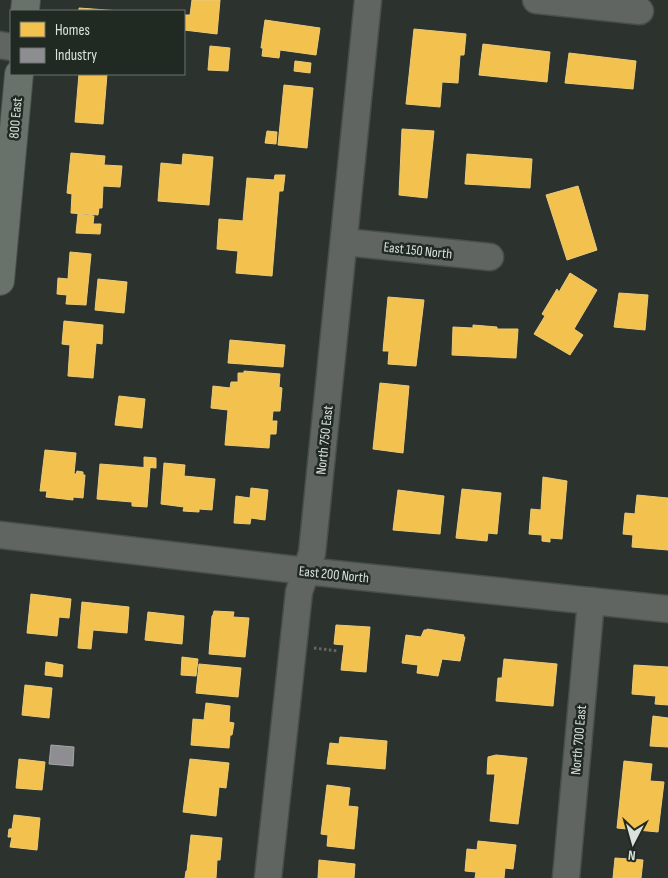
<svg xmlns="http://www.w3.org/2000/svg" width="668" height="878" font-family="'Sofia Sans Condensed',sans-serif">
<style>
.homes{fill:#f2c14e;stroke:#ebcb79}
.industry{fill:#8d8d92;stroke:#a4a6a8}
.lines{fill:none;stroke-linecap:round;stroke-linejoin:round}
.minor-casing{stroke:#484e49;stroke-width:29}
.major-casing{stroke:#484e49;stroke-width:30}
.path{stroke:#636764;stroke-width:3;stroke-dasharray:2.5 2.5;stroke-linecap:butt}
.minor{stroke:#616562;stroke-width:26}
.major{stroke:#68716a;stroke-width:28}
.labels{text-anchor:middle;stroke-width:5;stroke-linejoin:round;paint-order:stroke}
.street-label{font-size:14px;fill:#dbe1dc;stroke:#202a22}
</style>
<rect width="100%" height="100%" fill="#2c322d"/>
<!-- homes -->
<g class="homes">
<polygon points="192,0 220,0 217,34 184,30 184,15 190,15"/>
<polygon points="79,8 120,11 79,11"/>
<polygon points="265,20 320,28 316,55 280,50 279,58 262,56 263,48 261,48"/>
<polygon points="414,29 466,34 464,55 460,55 458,83 442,82 440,107 406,104"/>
<polygon points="483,44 550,52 547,82 479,75"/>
<polygon points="210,46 230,48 228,71 208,70"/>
<polygon points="569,53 636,61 633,89 565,83"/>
<polygon points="295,61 311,63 310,73 294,71"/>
<polygon points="79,74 107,74 103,124 75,122"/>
<polygon points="284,85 313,88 307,148 278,145"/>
<polygon points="402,129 434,131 427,198 399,195"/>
<polygon points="267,131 277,132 276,144 265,143"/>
<polygon points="71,153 105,156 104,165 122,166 120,187 103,186 102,208 99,208 98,215 71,213 72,194 67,193"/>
<polygon points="183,154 213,157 209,205 158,201 161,163 182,165"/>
<polygon points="467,154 532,159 530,188 465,184"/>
<polygon points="275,175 285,175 283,191 279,191 272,276 236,273 238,251 217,249 219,219 243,221 247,178 274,180"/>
<polygon points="578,186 597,250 567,260 546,195"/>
<polygon points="78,214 94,216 93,224 101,224 100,234 76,233"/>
<polygon points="70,252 91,254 86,305 66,304 67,295 57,294 58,278 68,279"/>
<polygon points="570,273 597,290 574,329 583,335 570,355 534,334 545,316 542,314 557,289 559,292"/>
<polygon points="98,279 127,282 124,313 95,310"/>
<polygon points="619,293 648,295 645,330 614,327"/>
<polygon points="388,297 424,300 416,366 388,364 389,351 383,351"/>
<polygon points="64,321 103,325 102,344 96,343 93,378 68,376 70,345 62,344"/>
<polygon points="473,325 497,327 497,329 518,329 516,358 452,355 453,327 473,328"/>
<polygon points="230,340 285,345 283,367 228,363"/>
<polygon points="244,371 280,374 279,387 282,388 280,411 273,411 272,421 277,421 276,434 270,434 269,448 225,445 228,410 211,408 213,386 230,388 231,382 238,382 238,373 244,373"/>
<polygon points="380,383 409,386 403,453 373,449"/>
<polygon points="119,396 145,399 142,428 115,425"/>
<polygon points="45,450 76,453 74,474 76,474 77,471 83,472 83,475 85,475 83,498 73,497 73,500 46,497 47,491 40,491"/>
<polygon points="144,457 156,458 156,468 144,467"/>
<polygon points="164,463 185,465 184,476 215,479 212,510 199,509 199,512 183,511 184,507 161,504"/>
<polygon points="100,464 150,468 147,507 132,506 132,502 97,499"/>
<polygon points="543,477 567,481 562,539 550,538 550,542 542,541 542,535 529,534 531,509 541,510"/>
<polygon points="251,488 268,490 265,520 251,518 250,524 234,523 236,496 250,498"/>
<polygon points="462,489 501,493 497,534 488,533 487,541 456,538"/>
<polygon points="398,490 444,496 440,534 393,530"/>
<polygon points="637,495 668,498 668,550 632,547 633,535 623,534 625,513 635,514"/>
<polygon points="31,594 71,599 69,618 59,617 57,636 27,633"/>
<polygon points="82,602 129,607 127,633 93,630 91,649 78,648"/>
<polygon points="214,611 234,612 233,617 249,618 245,657 209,654 212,616 213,615"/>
<polygon points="148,612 184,616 182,644 145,640"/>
<polygon points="336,625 370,627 366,672 341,670 344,645 334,644"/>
<polygon points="427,629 464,635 463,637 465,637 460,661 442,659 438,676 417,673 418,665 402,663 406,635 421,637 424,630 427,630"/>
<polygon points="182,657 198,659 196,676 181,675"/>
<polygon points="504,659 557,664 553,706 496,701 498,678 502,678"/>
<polygon points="46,662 63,665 62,677 45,675"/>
<polygon points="199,664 241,668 238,697 196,693"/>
<polygon points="634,665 668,667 668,705 655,704 656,696 632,694"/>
<polygon points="25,685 52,688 49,718 22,715"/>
<polygon points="206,703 230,706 229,722 234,723 232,735 230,735 229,748 191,745 193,719 204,720"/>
<polygon points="653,716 668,718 668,747 650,746"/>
<polygon points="340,737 387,741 385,769 327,764 330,743 339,744"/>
<polygon points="496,755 527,758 518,824 490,821 495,774 487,774 488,757"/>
<polygon points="19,759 45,762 42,790 16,788"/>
<polygon points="190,759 229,763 226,788 219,787 216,816 183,812"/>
<polygon points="624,761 652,764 650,781 664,782 658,832 617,828"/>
<polygon points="327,785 350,788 348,806 358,807 354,849 327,846 328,835 321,834"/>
<polygon points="14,815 40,818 37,850 10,847 12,837 8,837 9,829 12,829"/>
<polygon points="191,835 222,838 220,860 217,860 216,878 185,878 186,871 187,871"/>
<polygon points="478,841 516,845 513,869 505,868 504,878 475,878 476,872 465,871 467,849 477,850"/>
<polygon points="615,858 643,860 641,878 613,878"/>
<polygon points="319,860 355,864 354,878 318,878"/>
</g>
<!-- industry -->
<polygon class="industry" points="51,745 74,747 73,766 49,764"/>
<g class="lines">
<!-- minor casing -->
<g class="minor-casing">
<g id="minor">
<polyline points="536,0 640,11"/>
<polyline points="0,45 11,47"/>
<polyline points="345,242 490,257"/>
<polyline points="0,535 306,571 668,609"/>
<polyline points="268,878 299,592 312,553 368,0"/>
<polyline points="566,878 591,601"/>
</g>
</g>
<!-- major casing -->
<g class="major-casing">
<g id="major">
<polyline points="25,11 26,0"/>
<polyline points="0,281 19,74"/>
</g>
</g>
<!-- path -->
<polyline class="path" points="314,648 338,651"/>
<!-- minor -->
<use href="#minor" class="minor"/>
<!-- major -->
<use href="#major" class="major"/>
</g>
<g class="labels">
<!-- street labels -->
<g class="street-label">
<text transform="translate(15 118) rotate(-85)" y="5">800 East</text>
<text transform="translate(418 250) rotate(6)" y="5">East 150 North</text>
<text transform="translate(324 440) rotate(-84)" y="5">North 750 East</text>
<text transform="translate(334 574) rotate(6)" y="5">East 200 North</text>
<text transform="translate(578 740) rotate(-85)" y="5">North 700 East</text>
</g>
</g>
<!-- legend -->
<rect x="10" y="10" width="175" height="65" fill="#202a22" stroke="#6b736c"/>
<rect x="20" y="22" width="25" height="15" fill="#f2c14e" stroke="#6b736c"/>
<text x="55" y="35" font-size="15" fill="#dbe1dc">Homes</text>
<rect x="20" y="48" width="25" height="15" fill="#8d8d92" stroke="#6b736c"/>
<text x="55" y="60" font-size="15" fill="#dbe1dc">Industry</text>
<!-- north arrow -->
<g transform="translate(633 843) rotate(186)" stroke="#202a22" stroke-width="4" paint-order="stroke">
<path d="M0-4L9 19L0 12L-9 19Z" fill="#dbe1dc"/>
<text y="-8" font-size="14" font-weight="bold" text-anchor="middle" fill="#dbe1dc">N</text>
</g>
</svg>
